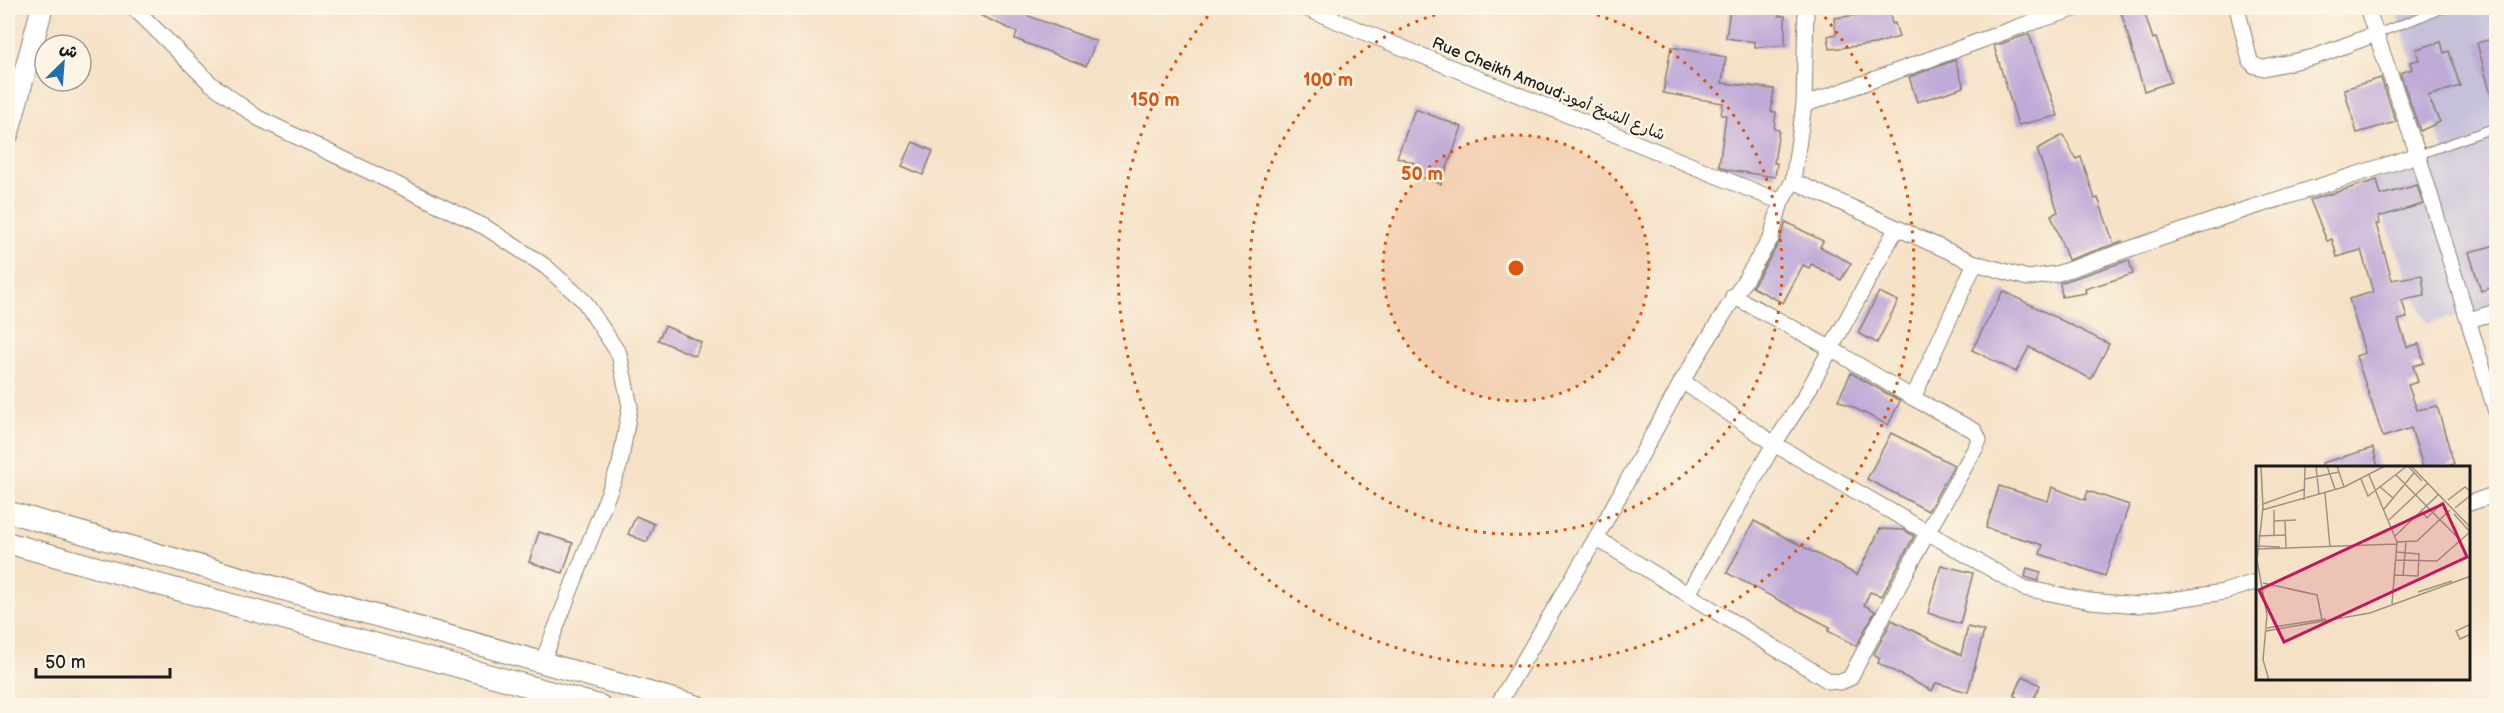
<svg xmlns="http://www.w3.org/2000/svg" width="2504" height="713" font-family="'Balsamiq Sans','Playpen Sans Arabic',sans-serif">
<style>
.industrial{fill:#c6c0da}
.building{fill:#bfabd8}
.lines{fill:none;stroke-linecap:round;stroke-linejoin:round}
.lane-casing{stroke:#887e71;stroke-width:10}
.street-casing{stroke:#887e71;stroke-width:17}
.secondary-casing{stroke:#887e71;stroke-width:23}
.lane{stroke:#fff;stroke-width:8}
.street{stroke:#fff;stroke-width:15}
.secondary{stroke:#fff;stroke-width:21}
.ring{fill:none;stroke:#de560d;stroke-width:3;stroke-dasharray:3 6}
.labels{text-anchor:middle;stroke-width:5;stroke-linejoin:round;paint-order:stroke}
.street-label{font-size:16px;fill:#1c1c1c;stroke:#fcf5e5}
.inset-road{fill:none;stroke:#9e9282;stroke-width:1.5}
.view{fill:#c2185b;fill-opacity:0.15;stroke:#c2185b;stroke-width:3}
.inset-edge{fill:none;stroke:#1c1c1c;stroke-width:3}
.centre{fill:#de560d;stroke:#fcf5e5;stroke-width:3}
.ring-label{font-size:18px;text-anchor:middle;font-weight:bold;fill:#de560d;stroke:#fcf5e5;stroke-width:5;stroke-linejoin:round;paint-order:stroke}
</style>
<rect width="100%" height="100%" fill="#fcf5e5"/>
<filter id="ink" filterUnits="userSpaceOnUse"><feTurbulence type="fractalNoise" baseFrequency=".0167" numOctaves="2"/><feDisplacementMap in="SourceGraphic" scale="12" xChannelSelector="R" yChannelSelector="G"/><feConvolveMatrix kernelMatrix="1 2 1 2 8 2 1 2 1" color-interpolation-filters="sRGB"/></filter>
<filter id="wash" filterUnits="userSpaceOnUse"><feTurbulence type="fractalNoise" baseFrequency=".008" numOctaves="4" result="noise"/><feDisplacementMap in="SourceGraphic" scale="24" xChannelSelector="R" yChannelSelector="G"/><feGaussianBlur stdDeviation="1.35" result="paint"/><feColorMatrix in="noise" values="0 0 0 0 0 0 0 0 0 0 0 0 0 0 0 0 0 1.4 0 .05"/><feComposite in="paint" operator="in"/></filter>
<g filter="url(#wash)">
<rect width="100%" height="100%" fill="#f5e1c6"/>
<!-- industrial -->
<polygon class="industrial" points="2395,8 2496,8 2496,321 2492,307 2427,324 2369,182 2444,152"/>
<g id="blocks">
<!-- building -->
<g class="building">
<polygon points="964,8 1007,8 1096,41 1086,66 1015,39 1017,32"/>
<polygon points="1730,8 1779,8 1779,16 1785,16 1785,46 1755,47 1755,42 1726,38"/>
<polygon points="2120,8 2143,8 2153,39 2156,38 2171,82 2144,91"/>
<polygon points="1889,11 1892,24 1895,23 1899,37 1875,44 1830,49 1828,36 1836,34 1834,18"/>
<polygon points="2029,34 2058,116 2018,125 1994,46"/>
<polygon points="2496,38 2496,98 2492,99 2477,43"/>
<polygon points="2441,42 2444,53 2449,51 2460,86 2428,96 2440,122 2420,131 2400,73 2412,69 2410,62 2419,60 2416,49"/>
<polygon points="1671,47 1726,57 1722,83 1774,89 1771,112 1776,112 1774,129 1779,130 1774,163 1777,163 1775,177 1728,170 1719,166 1726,115 1721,115 1723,103 1663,93"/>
<polygon points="1955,60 1964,87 1917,102 1909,77"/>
<polygon points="2381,78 2396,122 2357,133 2344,89"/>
<polygon points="1415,109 1462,127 1441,184 1410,173 1414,163 1397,157"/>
<polygon points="2063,135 2076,159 2081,157 2095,199 2098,198 2114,244 2123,241 2068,260 2051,215 2058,212 2037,149"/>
<polygon points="913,142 933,151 923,175 902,166"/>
<polygon points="2377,180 2381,195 2417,185 2423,204 2378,217 2379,224 2376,224 2392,280 2422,275 2425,296 2402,300 2407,318 2398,320 2407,347 2419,344 2424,363 2413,366 2418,382 2408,385 2417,410 2437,406 2454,464 2445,467 2423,467 2411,428 2383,437 2356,356 2365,353 2349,299 2373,292 2361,250 2337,257 2332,239 2327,241 2310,200"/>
<polygon points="1786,222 1823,241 1820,247 1851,263 1841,280 1811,264 1809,268 1803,265 1783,303 1752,287 1779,243"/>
<polygon points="2496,245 2496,286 2481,291 2469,252"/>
<polygon points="2129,260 2133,274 2085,289 2086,293 2062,297 2060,283"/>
<polygon points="2003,291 2109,344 2091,379 2029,347 2016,372 1972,350"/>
<polygon points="1879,292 1898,301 1877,343 1858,333"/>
<polygon points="665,326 701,342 695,356 658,340"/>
<polygon points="1851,373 1900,401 1888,425 1838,400"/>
<polygon points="1891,433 1954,465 1928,511 1867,479"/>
<polygon points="2373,448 2378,467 2322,467 2322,463"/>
<polygon points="1999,486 2048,501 2052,487 2085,500 2088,491 2129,505 2105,576 2040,554 2043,545 1986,528"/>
<polygon points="636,516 654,524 647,542 628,534"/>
<polygon points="1754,521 1857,575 1880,529 1904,530 1914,536 1882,596 1870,592 1864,605 1875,611 1856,646 1828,631 1830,627 1727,573"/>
<polygon points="539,532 573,543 563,573 529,562"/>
<polygon points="1941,565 1973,573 1960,624 1928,613"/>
<polygon points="2027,568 2041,572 2038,581 2025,577"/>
<polygon points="1892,620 1961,655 1968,627 1984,631 1968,692 1936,683 1932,691 1878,663 1880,658 1874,654"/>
<polygon points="2023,676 2040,685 2031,704 2014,696"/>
</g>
</g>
</g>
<g filter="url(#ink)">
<use href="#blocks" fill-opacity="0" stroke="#887e71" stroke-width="1.5"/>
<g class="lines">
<!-- lane casing -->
<g class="lane-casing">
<g id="lane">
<polyline points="2376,34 2444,8"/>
<polyline points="2418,155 2496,127"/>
</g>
</g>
<!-- street casing -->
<g class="street-casing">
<g id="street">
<polyline points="134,8 210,83 258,118 485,227 545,266 584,301 619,354 630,406 620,464 542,663"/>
<polyline points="1305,8 1781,202"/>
<polyline points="2237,8 2250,61 2255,66 2264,68 2314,57 2376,34"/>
<polyline points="2367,8 2418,155 2496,412"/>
<polyline points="1804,105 2018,27 2077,8"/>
<polyline points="1793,181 1975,263 2028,278 2056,274 2235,213 2418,155"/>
<polyline points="2469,320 2496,312"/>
<polyline points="1682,381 1774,444 2024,588 2090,601 2138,605 2224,592 2258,581"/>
<polyline points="1913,398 1975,263"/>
<polyline points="2470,503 2496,494"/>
<polyline points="1596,538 1829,681 1841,682 1850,678 1928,531 1976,447 1979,440 1975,431 1913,398 1830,348 1733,296"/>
<polyline points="1688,594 1774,444 1804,398 1896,229"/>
<polyline points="1497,706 1596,538 1682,381 1771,238 1781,202 1793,181 1804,105 1806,8"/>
</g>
</g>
<!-- secondary casing -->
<g class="secondary-casing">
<g id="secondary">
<polyline points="8,134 42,8"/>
<polyline points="8,512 697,706"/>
<polyline points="8,543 601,706"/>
</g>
</g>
<!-- lane -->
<use href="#lane" class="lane"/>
<!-- street -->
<use href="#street" class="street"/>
<!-- secondary -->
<use href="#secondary" class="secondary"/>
</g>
</g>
<!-- distance rings -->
<circle cx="1516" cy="268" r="133" fill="#de560d" fill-opacity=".12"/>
<g class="ring">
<circle cx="1516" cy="268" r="133"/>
<path d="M1571 8A266 266 0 1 1 1461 8"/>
<path d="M1819 10A398 398 0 1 1 1213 10"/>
</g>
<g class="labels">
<!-- street labels -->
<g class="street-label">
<text transform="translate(1549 88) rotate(22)" y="6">Rue Cheikh Amoud;شارع الشيخ أمود</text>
</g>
</g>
<!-- overview -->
<g transform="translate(2256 466)">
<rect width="214" height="214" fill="#f5e1c6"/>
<path class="inset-road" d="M5,0L7,42L1,94L11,149L7,194L13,214M60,0L63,29M71,0L79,23M81,0L88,21M152,0L166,15M155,0L215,62M113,9L141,76L136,138M140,9L204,74M49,13L83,6M105,13L112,30L151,0M123,20L137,32M69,27L74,81M48,34L49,0M192,34L209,21L215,26M7,38L49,23M199,42L215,29M128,43L158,7M6,44L88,21L129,0M165,45L171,52L187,36M198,48L215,67M29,54L30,82M133,54L172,17M18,55L40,54M18,69V44M2,70L29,69M139,70L183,28M141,76L161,75L194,44M1,80L24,81M2,83L141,78M140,94L181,95L215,65M139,109L162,110L163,88L140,86M147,110L150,76M7,117L61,129L66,154M162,126L196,115M215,158L200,165L204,173L215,168M11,162L70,153M10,165L114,147L215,110"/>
<path class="view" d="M187,38L211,91L28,176L3,124Z"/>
<rect width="214" height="214" class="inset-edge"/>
</g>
<circle cx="1516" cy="268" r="9" class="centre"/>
<g class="ring-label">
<text x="1328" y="86">100 m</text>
<text x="1155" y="106">150 m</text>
<text x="1422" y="180">50 m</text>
</g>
<!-- margin -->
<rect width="2504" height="713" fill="none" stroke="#fcf5e5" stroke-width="30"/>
<!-- north arrow -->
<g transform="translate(63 63) rotate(25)"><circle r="28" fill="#fcf5e5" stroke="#a29e95" stroke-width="1.5"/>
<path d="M0-4.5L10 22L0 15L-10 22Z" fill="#1f6fb2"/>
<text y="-9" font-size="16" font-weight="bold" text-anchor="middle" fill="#1c1c1c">ش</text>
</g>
<!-- scale -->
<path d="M36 668v9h134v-9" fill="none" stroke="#1c1c1c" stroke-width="3"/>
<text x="45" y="668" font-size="18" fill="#1c1c1c" stroke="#fcf5e5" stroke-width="4.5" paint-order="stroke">50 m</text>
</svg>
